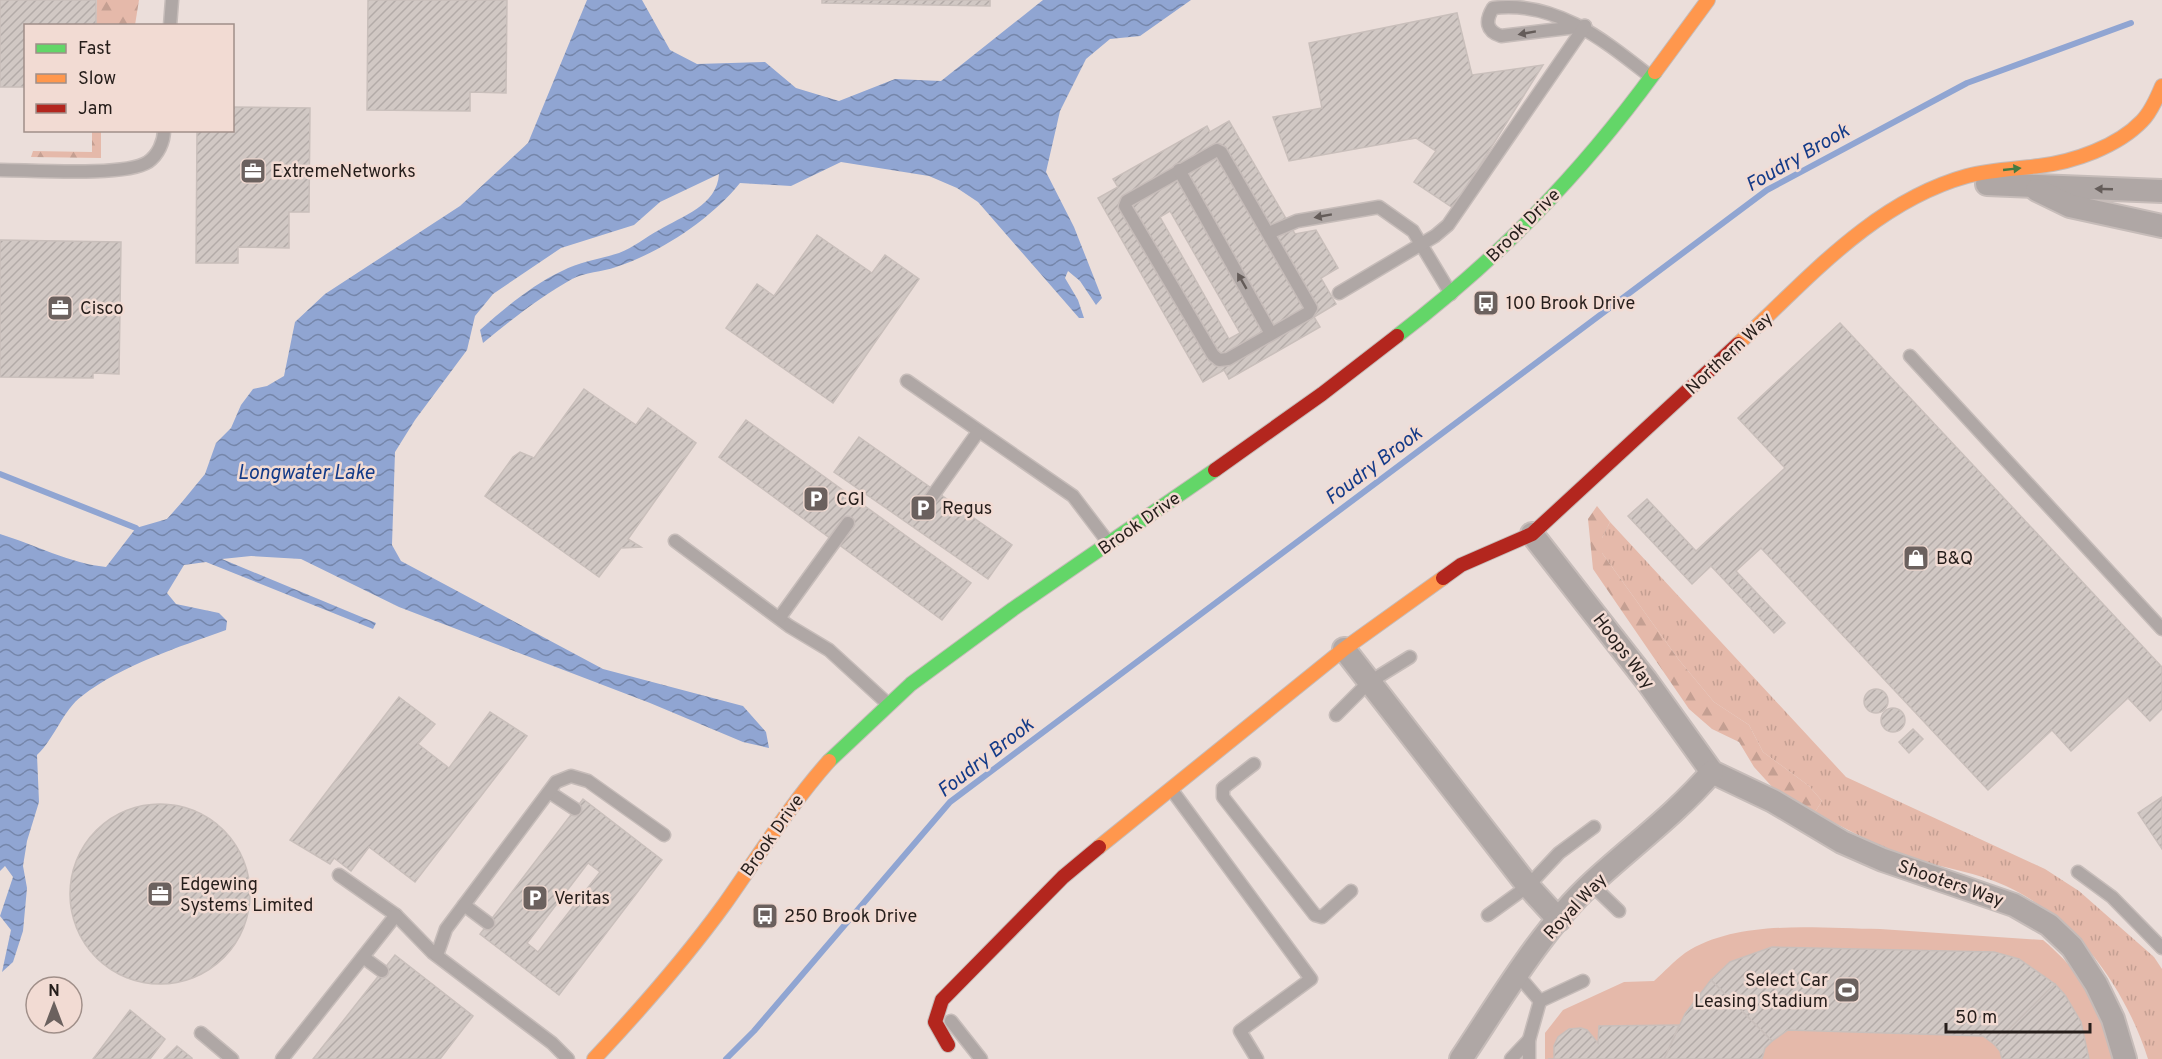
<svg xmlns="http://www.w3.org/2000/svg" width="2162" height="1059" font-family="Overpass,sans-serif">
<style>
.grass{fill:url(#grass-tufts)}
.forest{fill:url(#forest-firs)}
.pitch{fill:#e5b9aa}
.water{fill:url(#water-waves)}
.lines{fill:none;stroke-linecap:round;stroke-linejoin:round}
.stream{stroke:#90a5d2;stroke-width:6}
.building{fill:url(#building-hatch);stroke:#c9bfbb;stroke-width:1.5;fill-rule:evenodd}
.lane-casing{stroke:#c6bcb9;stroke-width:15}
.street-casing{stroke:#c6bcb9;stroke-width:26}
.fast-casing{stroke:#c6bcb9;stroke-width:16}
.slow-casing{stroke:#c6bcb9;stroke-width:16}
.jam-casing{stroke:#c6bcb9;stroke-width:16}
.lane{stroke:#afa7a5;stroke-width:12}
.street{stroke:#afa7a5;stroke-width:22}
.fast{stroke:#63d668;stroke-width:14}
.slow{stroke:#ff974d;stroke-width:14}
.jam{stroke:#b3261e;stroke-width:14}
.oneway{fill:#645c59}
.oneway2{fill:#447a42}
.labels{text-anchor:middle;stroke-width:5;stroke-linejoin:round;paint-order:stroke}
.poi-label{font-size:18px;fill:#261e1b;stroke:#f2dbd3;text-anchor:start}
.street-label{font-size:18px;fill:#261e1b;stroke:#f2dbd3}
.water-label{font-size:20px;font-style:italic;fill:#143b88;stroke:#f2dbd3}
</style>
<defs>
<pattern id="grass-tufts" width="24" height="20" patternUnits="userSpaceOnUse" patternTransform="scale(1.5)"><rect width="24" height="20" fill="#e5b9aa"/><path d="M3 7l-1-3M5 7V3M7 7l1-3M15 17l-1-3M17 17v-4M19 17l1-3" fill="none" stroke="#c49f92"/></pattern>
<pattern id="forest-firs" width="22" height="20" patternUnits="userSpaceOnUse" patternTransform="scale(1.5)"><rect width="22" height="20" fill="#e5b9aa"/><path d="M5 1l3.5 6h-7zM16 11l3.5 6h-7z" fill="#c49f92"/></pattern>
<pattern id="water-waves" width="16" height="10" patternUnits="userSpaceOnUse" patternTransform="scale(1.5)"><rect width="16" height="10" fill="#90a5d2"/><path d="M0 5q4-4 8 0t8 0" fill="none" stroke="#7586aa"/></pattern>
<pattern id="building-hatch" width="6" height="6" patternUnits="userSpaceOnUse" patternTransform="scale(1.5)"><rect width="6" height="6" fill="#d1c8c4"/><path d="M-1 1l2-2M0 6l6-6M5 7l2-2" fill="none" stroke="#b3aba8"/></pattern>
</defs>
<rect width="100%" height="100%" fill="#ebdeda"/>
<!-- grass -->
<path class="grass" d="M1610,522L1846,777L2045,869L2079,891L2154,957L2162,969V1059H2148C2125,987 2076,918 2006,886C1978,873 1944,868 1914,859C1879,847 1847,830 1815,812L1822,801L1809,786L1763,752L1749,725L1714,702L1679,660L1602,553V538Z"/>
<!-- forest -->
<g class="forest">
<polygon points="97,0 139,0 135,25 96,25"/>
<polygon points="92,131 101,131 101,158 31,157 33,151 92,152"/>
<polygon points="1597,506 1610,522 1602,538 1602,553 1679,660 1714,702 1749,725 1763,752 1809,786 1822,801 1815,812 1775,790 1754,767 1739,742 1712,729 1689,709 1593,569 1588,519"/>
</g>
<!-- pitch -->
<path class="pitch" d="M1880,929L2043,940C2087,977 2098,1007 2119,1059H1545V1033L1563,1010L1624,982L1654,981C1664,972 1674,961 1685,953C1739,918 1818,929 1880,929Z"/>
<!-- water -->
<path class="water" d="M587,0H642L670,50L697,64L765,62L796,88L839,101L895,79L941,81L1043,0H1191L1140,36L1110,39L1086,59L1060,111L1046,172L1074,227L1102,298L1096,305L1080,281L1068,271L1065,278L1078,300L1084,318H1079L978,202L957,188L929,176L841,162L791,186L740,183C710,220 661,252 616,267C602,272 585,272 572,279C540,297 511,320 483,343L480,330C505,308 532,285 562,271C579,262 600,259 619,253C633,248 646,237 659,230C682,216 717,206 719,174L660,202L634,225L561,248L493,294L475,316L467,350L415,420L395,452L392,545L401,561L603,669L743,706L766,732L769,748L743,742L650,703L399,607L301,559L251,556L222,559L376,623L373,629L206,562L184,565L167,593L176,604L219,613L227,621L226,630C179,647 122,665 82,696C63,710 55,738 37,755L39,802L27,841L23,866L27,888L23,931L13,962L2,972L11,930L0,916L13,877L5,866L0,871V534C36,545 69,563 106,567L136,528L167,519L182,502L205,474L216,443L231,428L241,405L253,389L267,386L284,376L295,322L325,294L460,206L528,143Z"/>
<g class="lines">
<!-- stream -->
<g class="stream">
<polyline points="0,474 136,528"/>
<polyline points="726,1059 754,1031 950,802 1767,190 1967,83 2131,23"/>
</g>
</g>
<!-- building -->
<g class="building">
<polygon points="0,0 96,0 96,26 26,26 26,87 0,87"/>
<polygon points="368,0 507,0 506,93 470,92 470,111 367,110"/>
<polygon points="822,0 990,0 990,6 822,3"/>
<polygon points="1457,13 1472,75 1543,65 1453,208 1414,182 1436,151 1416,138 1289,161 1273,117 1322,108 1309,43"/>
<polygon points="232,107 310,108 309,212 289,212 289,248 238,247 238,263 196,263 197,130 232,130"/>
<path d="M1229,121L1295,234L1316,230L1338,268L1321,278L1336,304L1314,317L1320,327L1229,379L1224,370L1203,382L1098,198L1118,187L1113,179L1207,126L1210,132ZM1170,211L1240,333L1229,339L1160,217Z"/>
<polygon points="817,235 872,273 885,255 919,279 833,403 726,328 757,284 774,296"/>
<polygon points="0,240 121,242 119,374 93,373 93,378 0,377"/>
<polygon points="1840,323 2162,667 2162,709 2150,721 2128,698 2071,751 2052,730 1988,790 1761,548 1736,571 1785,623 1774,633 1711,566 1692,584 1628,516 1647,499 1696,551 1785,468 1738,418"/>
<polygon points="584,389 636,425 648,408 696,443 628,539 641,547 621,548 599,577 485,496 513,457 520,452 534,458"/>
<polygon points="746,420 971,583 942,620 719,457"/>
<polygon points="859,437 1012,545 988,579 834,472"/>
<circle cx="1876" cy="701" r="12"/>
<polygon points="399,697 435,724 418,744 449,768 490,712 527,736 415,882 369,847 351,871 334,858 330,864 290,840"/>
<circle cx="1893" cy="720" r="12"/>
<polygon points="1913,729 1923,739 1909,753 1899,742"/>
<polygon points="2162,797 2162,849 2138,813"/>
<path d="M583,799L662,860L559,995L480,934ZM588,863L600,872L538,952L527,943Z"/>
<circle cx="160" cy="894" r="90"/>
<polygon points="1772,947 1994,952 2019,959 2055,984 1994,1044 1983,1036 1788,1030 1772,1041 1711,980 1730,962"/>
<polygon points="395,955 473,1016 440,1059 313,1059"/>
<polygon points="1711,980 1772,1041 1765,1048 1762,1059 1664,1059 1685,1014"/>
<polygon points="2055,984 2065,995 2081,1022 2089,1059 2002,1059 2000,1051 1994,1044"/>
<polygon points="130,1010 165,1039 150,1059 93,1059"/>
<polygon points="1679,1025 1664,1059 1548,1059 1554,1059 1554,1046 1558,1037 1569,1029 1581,1028 1587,1030 1598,1043 1599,1026"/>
<polygon points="177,1046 192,1058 192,1059 164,1059"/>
</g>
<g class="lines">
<!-- lane casing -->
<g class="lane-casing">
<g id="lane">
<polyline points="170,26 172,0"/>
<path d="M1585,26L1501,36C1486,31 1485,21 1493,8C1556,0 1605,41 1651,77"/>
<polygon points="1217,150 1221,152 1311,308 1308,313 1228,359 1219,360 1213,355 1125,206 1127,201"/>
<path d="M0,170C30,170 125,177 148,162C158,155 164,142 164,130"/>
<polyline points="1179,170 1270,332"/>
<polyline points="1269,233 1297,221 1379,207 1413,231 1451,294"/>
<polyline points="1339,293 1435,236 1448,225 1585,26"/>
<polyline points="1910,356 2162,629"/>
<polyline points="907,381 1073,496 1108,542"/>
<polyline points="924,508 978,432"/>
<polyline points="675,541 789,626 829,650 888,704"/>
<polyline points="780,617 848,523"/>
<polyline points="1336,715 1368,683 1410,657"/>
<polyline points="1254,764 1223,788 1223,797 1315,915 1322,917 1351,891"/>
<polyline points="1171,789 1311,979 1240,1031 1257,1059"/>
<polyline points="549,792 575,809"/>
<polyline points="2078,872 2112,897 2162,948"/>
<polyline points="339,875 396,915 433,953 552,1043 568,1059"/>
<polyline points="1591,884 1619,911"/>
<polyline points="464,905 488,923"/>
<polyline points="1488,915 1528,886 1559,853 1594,827"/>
<polyline points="437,955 446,929 556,782 571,776 588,781 664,835"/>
<polyline points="363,957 382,971"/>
<polyline points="1517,974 1540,1001 1583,981"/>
<polyline points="951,1021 981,1059"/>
<polyline points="201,1033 232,1059"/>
<polyline points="282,1059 396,915"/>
<polyline points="1511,1059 1529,1040"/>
<polyline points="1529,1059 1529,1040 1540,1001"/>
</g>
</g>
<!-- street casing -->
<g class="street-casing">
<g id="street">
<polyline points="1987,184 2162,191"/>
<polyline points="2037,190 2070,206 2162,226"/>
<polyline points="1532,534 1646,680 1712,772 1773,801 1842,842 1883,860 2014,905 2049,925 2072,947 2096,984 2113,1019 2125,1059"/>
<polyline points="1344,649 1528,886 1559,920"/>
<path d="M1461,1059C1500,1001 1540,931 1592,883C1632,846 1676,814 1712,772"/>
</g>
</g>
<!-- fast casing -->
<g class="fast-casing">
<g id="fast">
<path d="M1397,336C1499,258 1579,176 1655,72"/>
<polyline points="829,761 911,684 1013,609 1215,470"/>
</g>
</g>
<!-- slow casing -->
<g class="slow-casing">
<g id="slow">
<polyline points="1655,72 1708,0"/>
<path d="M1738,344C1806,281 1873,202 1967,176C1990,170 2015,169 2039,166C2073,162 2117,147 2142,121C2151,112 2157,98 2162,86"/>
<polyline points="1099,847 1344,649 1443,578"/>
<path d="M594,1059C640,1010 684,960 724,905C758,857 789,806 829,761"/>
</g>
</g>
<!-- jam casing -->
<g class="jam-casing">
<g id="jam">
<polyline points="1215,470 1322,394 1397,336"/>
<polyline points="1443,578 1461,565 1532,534 1738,344"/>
<polyline points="948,1045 935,1022 942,1000 1063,877 1099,847"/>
</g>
</g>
<!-- lane -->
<use href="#lane" class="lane"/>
<!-- street -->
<use href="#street" class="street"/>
<!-- fast -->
<use href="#fast" class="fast"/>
<!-- slow -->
<use href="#slow" class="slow"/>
<!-- jam -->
<use href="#jam" class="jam"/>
</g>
<!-- one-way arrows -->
<defs><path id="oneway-solid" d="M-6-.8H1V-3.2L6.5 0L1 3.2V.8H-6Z" transform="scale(1.5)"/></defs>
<g class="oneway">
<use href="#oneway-solid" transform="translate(1527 33) rotate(170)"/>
<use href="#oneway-solid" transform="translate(2104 189) rotate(-178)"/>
<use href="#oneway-solid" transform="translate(1323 216) rotate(170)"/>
<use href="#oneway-solid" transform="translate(1242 281) rotate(-120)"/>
</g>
<use class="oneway2" href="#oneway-solid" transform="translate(2012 169) rotate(-6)"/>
<!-- icons -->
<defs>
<g id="office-square" transform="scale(1.35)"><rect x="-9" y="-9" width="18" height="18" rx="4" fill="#6b615e" stroke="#f2dbd3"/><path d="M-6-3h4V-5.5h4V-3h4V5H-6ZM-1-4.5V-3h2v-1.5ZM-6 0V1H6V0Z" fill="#fff"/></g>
<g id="bus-square" transform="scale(1.35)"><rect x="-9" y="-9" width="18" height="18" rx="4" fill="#6b615e" stroke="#f2dbd3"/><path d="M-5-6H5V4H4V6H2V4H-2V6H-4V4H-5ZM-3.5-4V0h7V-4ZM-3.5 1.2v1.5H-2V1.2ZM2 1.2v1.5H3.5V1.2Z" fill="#fff"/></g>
<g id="parking-square" transform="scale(1.35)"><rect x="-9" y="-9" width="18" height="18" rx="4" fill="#6b615e" stroke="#f2dbd3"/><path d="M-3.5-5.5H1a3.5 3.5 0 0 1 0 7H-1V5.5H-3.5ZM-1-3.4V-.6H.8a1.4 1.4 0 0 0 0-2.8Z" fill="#fff"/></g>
<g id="shop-square" transform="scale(1.35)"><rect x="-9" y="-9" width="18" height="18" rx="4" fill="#6b615e" stroke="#f2dbd3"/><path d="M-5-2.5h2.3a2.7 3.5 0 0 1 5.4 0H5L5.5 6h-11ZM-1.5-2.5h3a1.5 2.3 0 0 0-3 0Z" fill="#fff"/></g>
<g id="stadium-square" transform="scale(1.35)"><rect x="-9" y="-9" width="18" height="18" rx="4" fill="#6b615e" stroke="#f2dbd3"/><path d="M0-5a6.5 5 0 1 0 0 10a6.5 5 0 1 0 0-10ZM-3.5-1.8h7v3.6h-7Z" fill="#fff"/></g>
</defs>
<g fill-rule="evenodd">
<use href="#office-square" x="253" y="171"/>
<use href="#bus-square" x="1486" y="303"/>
<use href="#office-square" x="60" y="308"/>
<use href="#parking-square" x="816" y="499"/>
<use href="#parking-square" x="923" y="508"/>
<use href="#shop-square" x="1916" y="558"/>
<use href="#office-square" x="160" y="894"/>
<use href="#parking-square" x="535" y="898"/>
<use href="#bus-square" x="765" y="916"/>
<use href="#stadium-square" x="1847" y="990"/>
</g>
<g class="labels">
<!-- poi labels -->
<g class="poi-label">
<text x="272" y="177">ExtremeNetworks</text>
<text x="1506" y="309">100 Brook Drive</text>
<text x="80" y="314">Cisco</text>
<text x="836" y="505">CGI</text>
<text x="942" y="514">Regus</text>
<text x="1936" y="564">B&amp;Q</text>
<text x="180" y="890">Edgewing<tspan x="180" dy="21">Systems Limited</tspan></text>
<text x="554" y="904">Veritas</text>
<text x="784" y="922">250 Brook Drive</text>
<text x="1828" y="986" text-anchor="end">Select Car<tspan x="1828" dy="21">Leasing Stadium</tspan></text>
</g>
<!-- street labels -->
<g class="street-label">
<text transform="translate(1523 225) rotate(-45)" y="6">Brook Drive</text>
<text transform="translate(1729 353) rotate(-43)" y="6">Northern Way</text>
<text transform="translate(1139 523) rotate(-35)" y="6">Brook Drive</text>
<text transform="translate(1624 651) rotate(53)" y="6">Hoops Way</text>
<text transform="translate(772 835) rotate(-55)" y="6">Brook Drive</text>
<text transform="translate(1951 883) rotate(19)" y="6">Shooters Way</text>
<text transform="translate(1575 906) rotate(-47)" y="6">Royal Way</text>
</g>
<!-- water labels -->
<g class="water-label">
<text transform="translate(1797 157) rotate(-30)" y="7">Foudry Brook</text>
<text transform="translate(1373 465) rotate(-37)" y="7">Foudry Brook</text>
<text x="306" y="479">Longwater Lake</text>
<text transform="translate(985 757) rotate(-38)" y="7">Foudry Brook</text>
</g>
</g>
<!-- legend -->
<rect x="24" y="24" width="210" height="108" fill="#f2dbd3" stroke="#a08f89" stroke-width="1.5"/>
<rect x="36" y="44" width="30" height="9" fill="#63d668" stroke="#a08f89" stroke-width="1.5"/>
<text x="78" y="54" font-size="18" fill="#261e1b">Fast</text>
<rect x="36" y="74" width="30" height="9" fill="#ff974d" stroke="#a08f89" stroke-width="1.5"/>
<text x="78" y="84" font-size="18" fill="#261e1b">Slow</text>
<rect x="36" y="104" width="30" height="9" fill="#b3261e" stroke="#a08f89" stroke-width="1.5"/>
<text x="78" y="114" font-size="18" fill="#261e1b">Jam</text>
<!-- north arrow -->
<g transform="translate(54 1005)"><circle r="28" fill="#f2dbd3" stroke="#a08f89" stroke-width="1.5"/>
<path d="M0-4.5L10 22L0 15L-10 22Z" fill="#6b615e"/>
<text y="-9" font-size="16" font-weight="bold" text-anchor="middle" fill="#261e1b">N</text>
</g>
<!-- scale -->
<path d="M1946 1023v9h144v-9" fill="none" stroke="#261e1b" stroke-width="3"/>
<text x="1955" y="1023" font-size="18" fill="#261e1b" stroke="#f2dbd3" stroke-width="4.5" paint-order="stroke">50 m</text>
</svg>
